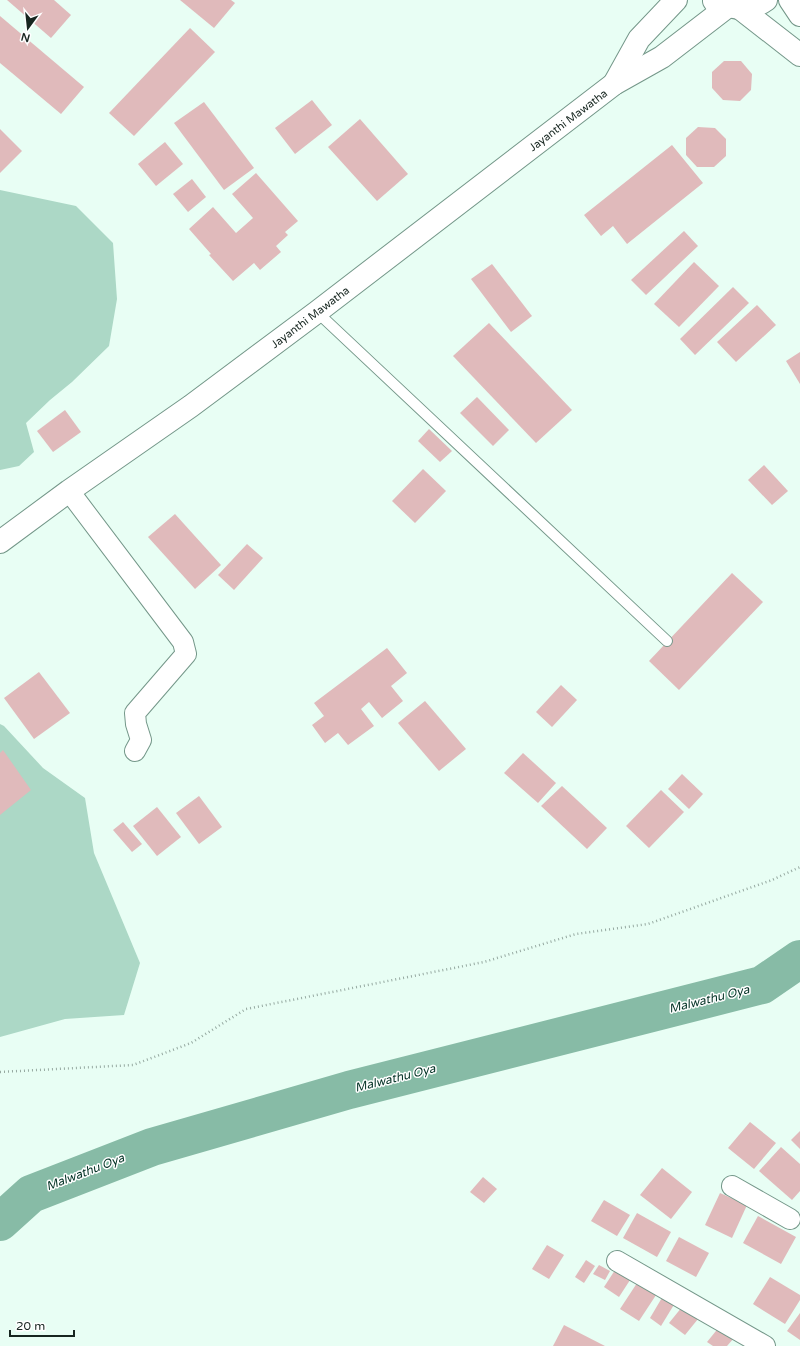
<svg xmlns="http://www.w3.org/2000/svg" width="800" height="1346" font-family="'Varela Round',sans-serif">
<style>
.green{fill:#acd8c6}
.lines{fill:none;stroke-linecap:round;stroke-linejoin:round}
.river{stroke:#87bba6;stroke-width:38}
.building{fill:#e0babb}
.lane-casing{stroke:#749789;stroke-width:12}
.street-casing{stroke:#749789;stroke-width:22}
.primary-casing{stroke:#749789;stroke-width:24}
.highway-casing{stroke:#749789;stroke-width:24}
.path{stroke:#96a9a1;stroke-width:2.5;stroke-dasharray:1 3;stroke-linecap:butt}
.lane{stroke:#fff;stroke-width:10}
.street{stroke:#fff;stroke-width:20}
.primary{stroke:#fff;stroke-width:22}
.highway{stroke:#fff;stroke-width:22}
.labels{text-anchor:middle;stroke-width:3;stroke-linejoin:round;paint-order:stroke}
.street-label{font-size:11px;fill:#172620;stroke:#fff}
.water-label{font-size:12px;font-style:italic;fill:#033225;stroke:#fff}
</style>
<rect width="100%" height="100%" fill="#e8fef4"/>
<!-- green -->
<g class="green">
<polygon points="0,190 76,206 113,243 117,299 109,346 72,382 50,400 26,423 34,452 19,466 0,470"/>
<polygon points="0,724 4,726 43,768 85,798 94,853 140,963 124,1015 65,1019 0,1037"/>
</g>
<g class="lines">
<!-- river -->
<polyline class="river" points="0,1222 31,1194 152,1147 349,1090 762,985 800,959"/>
</g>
<!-- building -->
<g class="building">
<polygon points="7,0 54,0 71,15 51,38"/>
<polygon points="180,0 231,0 235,3 214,28"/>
<polygon points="0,16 84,87 61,114 0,63"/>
<polygon points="190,28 215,52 134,136 109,113"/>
<polygon points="724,61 741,61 752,74 751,90 740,101 723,100 712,88 712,72"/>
<polygon points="312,100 332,125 295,154 275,128"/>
<polygon points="204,102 254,168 224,190 174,123"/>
<polygon points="360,119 408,174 377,201 328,147"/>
<polygon points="698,127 715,128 726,139 726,156 714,167 697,167 686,155 686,138"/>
<polygon points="0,129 22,151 0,173"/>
<polygon points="165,142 183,164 156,186 138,164"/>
<polygon points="672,145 703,183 627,244 613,226 601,236 584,215"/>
<polygon points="256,173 298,221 285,232 288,235 276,246 281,252 260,270 254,263 233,281 209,255 211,254 189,229 213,207 236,233 253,218 232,194"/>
<polygon points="192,179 206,197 188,212 173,194"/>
<polygon points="684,231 698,246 646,295 631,280"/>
<polygon points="694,262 719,286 679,327 654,304"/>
<polygon points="492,264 532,316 511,332 471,279"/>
<polygon points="733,287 749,303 695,355 680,339"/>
<polygon points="757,305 776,325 736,362 717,342"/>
<polygon points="489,323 572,410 536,443 453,356"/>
<polygon points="800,352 800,384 786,361"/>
<polygon points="477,397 509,430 493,446 460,413"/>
<polygon points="65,410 81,432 53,452 37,431"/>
<polygon points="429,429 452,451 440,462 418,441"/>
<polygon points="764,465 788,491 772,505 748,480"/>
<polygon points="423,469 446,491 415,523 392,501"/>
<polygon points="175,514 221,565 195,589 148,537"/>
<polygon points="247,544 263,558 234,590 218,575"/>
<polygon points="732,573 763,602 679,690 649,661"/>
<polygon points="387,648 407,673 391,686 403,701 382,718 369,702 361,709 374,726 348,745 338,733 325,743 312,725 324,716 314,703"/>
<polygon points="39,672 70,713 34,739 4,698"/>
<polygon points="561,685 577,700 552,727 536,712"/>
<polygon points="425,701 466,749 439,771 398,723"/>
<polygon points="3,750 31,790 0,815 0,753"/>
<polygon points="523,753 556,783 538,803 504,773"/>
<polygon points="682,774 703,794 689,809 668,789"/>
<polygon points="562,786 607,828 587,849 541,806"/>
<polygon points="661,790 684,812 649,848 626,826"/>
<polygon points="199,796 222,827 199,844 176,813"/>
<polygon points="157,807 181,837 157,856 133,826"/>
<polygon points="123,822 142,844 132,852 113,830"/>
<polygon points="750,1122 776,1143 754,1169 728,1148"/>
<polygon points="800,1131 800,1149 791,1140"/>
<polygon points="781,1147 800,1164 800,1191 792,1200 759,1171"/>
<polygon points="662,1168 692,1192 671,1219 640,1195"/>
<polygon points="483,1177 497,1189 484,1203 470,1192"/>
<polygon points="720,1193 747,1205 732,1238 705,1225"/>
<polygon points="604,1200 630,1215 617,1236 591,1221"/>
<polygon points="637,1213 671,1232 657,1257 623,1238"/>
<polygon points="758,1216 796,1237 781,1264 743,1243"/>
<polygon points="679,1237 709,1253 696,1277 666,1261"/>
<polygon points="547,1245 564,1255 549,1279 532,1269"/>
<polygon points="586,1260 595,1266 584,1283 575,1277"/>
<polygon points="599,1265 610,1271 605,1280 593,1274"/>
<polygon points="617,1267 632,1277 619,1297 604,1287"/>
<polygon points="770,1277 800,1295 800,1300 785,1324 753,1304"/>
<polygon points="639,1280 658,1292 639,1321 620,1309"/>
<polygon points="663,1296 675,1303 661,1326 650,1318"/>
<polygon points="682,1307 698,1319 685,1335 669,1323"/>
<polygon points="800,1313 800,1340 787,1331"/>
<polygon points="564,1325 605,1346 553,1346"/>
<polygon points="720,1326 734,1338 727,1346 713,1346 707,1342"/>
</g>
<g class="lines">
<!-- lane casing -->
<g class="lane-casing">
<polyline id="lane" points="317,312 667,641"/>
</g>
<!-- street casing -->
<g class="street-casing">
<g id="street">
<polyline points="69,491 183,642 186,654 135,713 136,724 141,740 135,751"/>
<polyline points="732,1186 790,1219"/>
<polyline points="617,1261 765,1346"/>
</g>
</g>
<!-- primary casing -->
<g class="primary-casing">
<g id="primary">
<polyline points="790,0 800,15"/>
<polyline points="741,9 800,55"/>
</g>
</g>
<!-- highway casing -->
<g class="highway-casing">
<g id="highway">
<path d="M714,1C732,9 750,12 766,0"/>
<polyline points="614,84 639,39 676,0"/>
<polyline points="0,542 69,491 191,406 317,312 614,84 662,57 727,7"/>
</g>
</g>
<!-- path -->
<polyline class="path" points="0,1072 133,1065 191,1043 246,1009 484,962 576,934 648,924 772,880 800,867"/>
<!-- lane -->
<use href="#lane" class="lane"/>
<!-- street -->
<use href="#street" class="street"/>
<!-- primary -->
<use href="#primary" class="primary"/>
<!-- highway -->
<use href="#highway" class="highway"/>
</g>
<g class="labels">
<!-- street labels -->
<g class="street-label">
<text transform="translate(568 120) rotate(-37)" y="4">Jayanthi Mawatha</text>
<text transform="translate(310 317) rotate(-37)" y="4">Jayanthi Mawatha</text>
</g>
<!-- water labels -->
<g class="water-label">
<text transform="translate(709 999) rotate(-14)" y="4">Malwathu Oya</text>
<text transform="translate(395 1078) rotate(-14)" y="4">Malwathu Oya</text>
<text transform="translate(85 1172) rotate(-21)" y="4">Malwathu Oya</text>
</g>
</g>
<!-- north arrow -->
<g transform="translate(28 28) rotate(195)" stroke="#ffffff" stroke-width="3" paint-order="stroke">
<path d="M0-3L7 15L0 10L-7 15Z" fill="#172620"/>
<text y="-6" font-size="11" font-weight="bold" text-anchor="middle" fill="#172620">N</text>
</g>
<!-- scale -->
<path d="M10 1330v6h64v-6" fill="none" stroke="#172620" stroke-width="2"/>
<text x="16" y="1330" font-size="12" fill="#172620" stroke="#ffffff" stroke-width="3" paint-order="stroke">20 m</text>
</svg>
